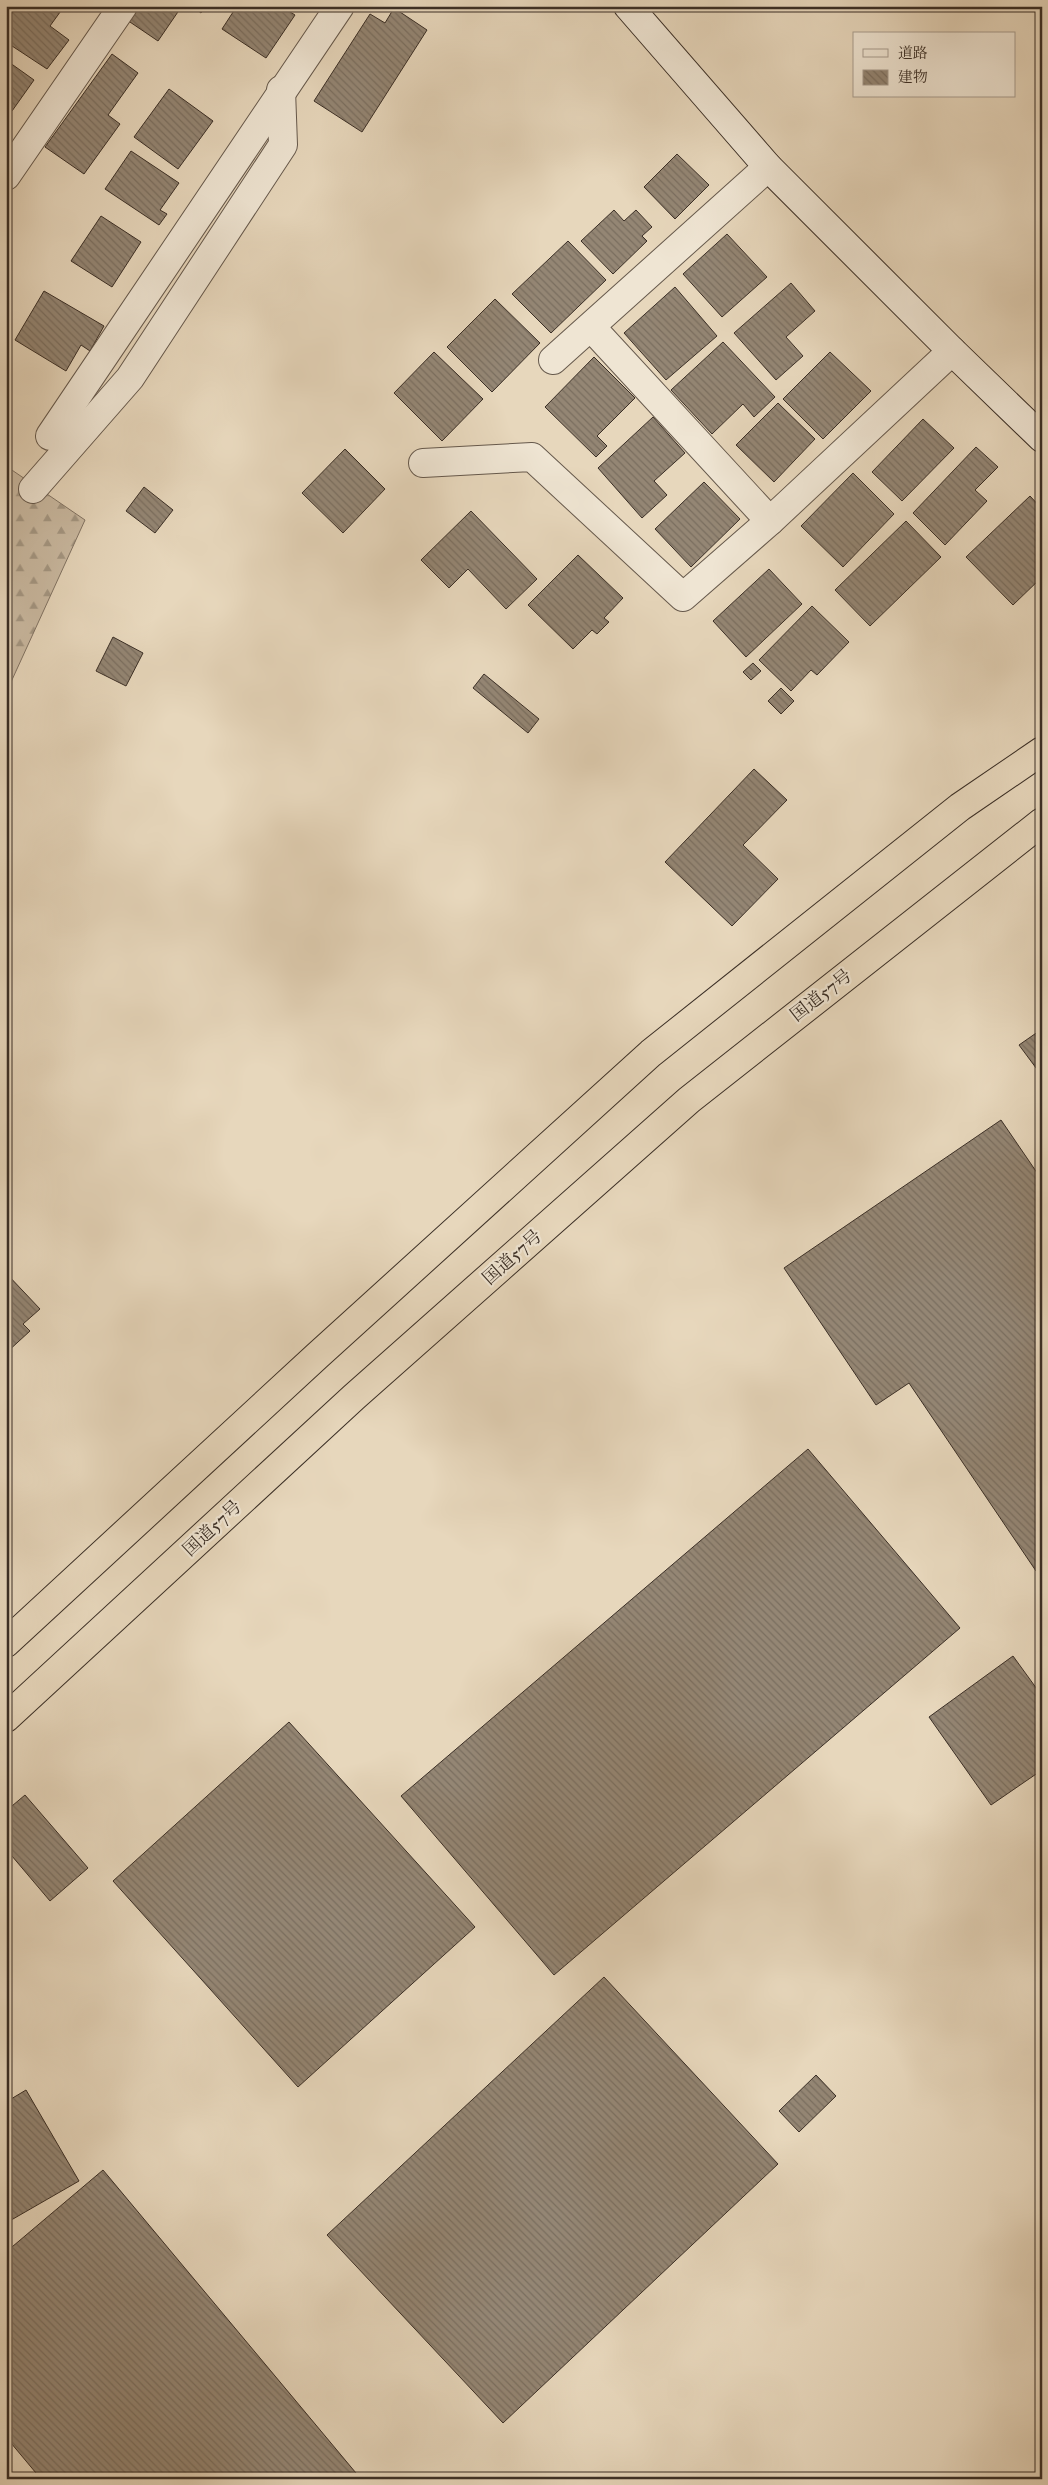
<svg xmlns="http://www.w3.org/2000/svg" width="1048" height="2485" font-family="'IM FELL Great Primer','Noto Serif JP',serif">
<style>
.forest{fill:url(#forest-firs);stroke:#827464}
.building{fill:url(#building-back-hatch);stroke:#3b2f26}
.lines{fill:none;stroke-linecap:round;stroke-linejoin:round}
.street-casing{stroke:#66594c;stroke-width:30}
.secondary-casing{stroke:#3b2f26;stroke-width:30}
.highway-casing{stroke:#3b2f26;stroke-width:30}
.street{stroke:#efe5d3;stroke-width:28}
.secondary{stroke:#efe5d3;stroke-width:28}
.highway{stroke:#e7d7bc;stroke-width:28}
.labels{text-anchor:middle;stroke-width:4.5;stroke-linejoin:round;paint-order:stroke}
.street-label{font-size:18px;fill:#3b2f26;stroke:#efe5d3}
</style>
<defs>
<pattern id="forest-firs" width="22" height="20" patternUnits="userSpaceOnUse" patternTransform="scale(1.25)"><rect width="22" height="20" fill="#cabaa2"/><path d="M5 1l3.5 6h-7zM16 11l3.5 6h-7z" fill="#a59884"/></pattern>
<pattern id="building-back-hatch" width="6" height="6" patternUnits="userSpaceOnUse" patternTransform="scale(1.25)"><rect width="6" height="6" fill="#948674"/><path d="M-1 5l2 2M0 0l6 6M5-1l2 2" fill="none" stroke="#7a6e5f"/></pattern>
</defs>
<rect width="100%" height="100%" fill="#e7d7bc"/>
<filter id="stains"><feTurbulence type="fractalNoise" baseFrequency=".004" numOctaves="4"/><feColorMatrix values="0 0 0 0 .2 0 0 0 0 .09 0 0 0 0 .02 0 0 0 .5 -.17"/></filter>
<radialGradient id="worn" r=".72"><stop offset=".6" stop-color="#630" stop-opacity="0"/><stop offset="1" stop-color="#630" stop-opacity=".3"/></radialGradient>
<!-- forest -->
<polygon class="forest" points="6,466 85,520 6,693"/>
<!-- building -->
<g class="building">
<polygon points="17,6 59,6 63,8 50,26 69,40 47,69 6,42 6,23"/>
<polygon points="137,6 182,6 158,41 127,20"/>
<polygon points="192,6 206,6 201,13"/>
<polygon points="237,6 281,6 295,15 266,58 222,29"/>
<polygon points="394,8 427,30 362,132 314,101 370,14 385,23"/>
<polygon points="112,54 138,73 108,115 120,124 84,174 45,147"/>
<polygon points="6,60 34,80 12,111 6,107"/>
<polygon points="169,89 213,121 178,169 134,137"/>
<polygon points="131,151 179,183 160,210 167,214 159,225 105,189"/>
<polygon points="677,154 709,185 675,219 644,187"/>
<polygon points="614,210 624,221 636,210 652,227 642,236 647,241 613,274 581,241"/>
<polygon points="101,216 141,242 112,287 71,261"/>
<polygon points="727,234 767,277 722,317 683,274"/>
<polygon points="568,241 606,280 551,333 512,294"/>
<polygon points="791,283 815,311 786,337 803,356 776,380 734,333"/>
<polygon points="675,287 717,336 666,380 624,333"/>
<polygon points="44,291 104,326 90,351 81,345 66,371 15,340"/>
<polygon points="495,299 540,343 492,392 447,347"/>
<polygon points="723,342 775,397 754,417 743,404 712,434 671,390"/>
<polygon points="434,352 483,399 442,441 394,393"/>
<polygon points="830,352 871,391 823,439 783,399"/>
<polygon points="594,357 635,398 597,436 607,446 596,457 545,407"/>
<polygon points="778,403 815,439 774,482 736,445"/>
<polygon points="653,417 685,453 654,481 667,495 642,518 598,468"/>
<polygon points="923,419 954,448 902,501 872,472"/>
<polygon points="976,447 998,467 975,490 987,501 945,545 913,513"/>
<polygon points="345,449 385,489 343,533 302,493"/>
<polygon points="853,473 894,514 843,567 801,526"/>
<polygon points="704,482 740,519 691,567 655,529"/>
<polygon points="144,487 173,510 155,533 126,511"/>
<polygon points="1030,496 1042,509 1042,577 1013,605 966,557"/>
<polygon points="471,511 537,579 506,609 468,569 449,588 421,560"/>
<polygon points="906,521 941,557 870,626 835,590"/>
<polygon points="578,555 623,598 604,618 609,622 597,634 592,630 573,649 528,605"/>
<polygon points="769,569 802,604 746,657 713,621"/>
<polygon points="812,606 849,642 817,675 811,670 791,691 759,660"/>
<polygon points="113,637 143,653 126,686 96,671"/>
<polygon points="753,663 761,671 751,680 743,672"/>
<polygon points="484,674 539,719 528,733 473,688"/>
<polygon points="781,688 794,701 781,714 768,701"/>
<polygon points="754,769 787,800 743,845 778,879 732,926 665,862"/>
<polygon points="1042,1029 1042,1076 1019,1045"/>
<polygon points="1001,1120 1042,1180 1042,1567 1036,1571 909,1383 876,1405 784,1268"/>
<polygon points="6,1273 40,1309 23,1324 30,1331 6,1353"/>
<polygon points="808,1449 960,1628 554,1975 401,1796"/>
<polygon points="1013,1656 1042,1696 1042,1770 991,1805 929,1717"/>
<polygon points="289,1722 475,1927 298,2087 113,1881"/>
<polygon points="25,1795 88,1868 50,1901 6,1849 6,1811"/>
<polygon points="604,1977 778,2164 503,2423 327,2235"/>
<polygon points="816,2075 836,2096 799,2132 779,2111"/>
<polygon points="26,2090 79,2181 6,2223 6,2102"/>
<polygon points="103,2170 361,2479 41,2479 6,2437 6,2252"/>
</g>
<g class="lines">
<!-- street casing -->
<g class="street-casing">
<g id="street">
<polyline points="6,176 123,6"/>
<polyline points="591,327 770,521"/>
<polyline points="553,360 768,167"/>
<polyline points="50,436 340,6"/>
<polyline points="423,463 532,457 683,597 770,521 952,351"/>
<polyline points="33,489 130,378 283,145 281,90"/>
</g>
</g>
<!-- secondary casing -->
<g class="secondary-casing">
<polyline id="secondary" points="628,6 768,167 952,351 1042,438"/>
</g>
<!-- highway casing -->
<g class="highway-casing">
<g id="highway">
<polyline points="6,1643 317,1356 651,1053 960,807 1042,751"/>
<polyline points="6,1718 354,1397 689,1100 1042,822"/>
</g>
</g>
<!-- street -->
<use href="#street" class="street"/>
<!-- secondary -->
<use href="#secondary" class="secondary"/>
<!-- highway -->
<use href="#highway" class="highway"/>
</g>
<g class="labels">
<!-- street labels -->
<g class="street-label">
<text transform="translate(821 995) rotate(-38)" y="6">国道57号</text>
<text transform="translate(512 1257) rotate(-42)" y="6">国道57号</text>
<text transform="translate(212 1528) rotate(-43)" y="6">国道57号</text>
</g>
</g>
<!-- margin -->
<rect width="1048" height="2485" fill="none" stroke="#e7d7bc" stroke-width="25"/>
<rect x="8" y="8" width="1033" height="2470" fill="none" stroke="#3b2f26" stroke-width="2.5"/>
<rect x="12" y="12" width="1023" height="2460" fill="none" stroke="#3b2f26"/>
<!-- legend -->
<rect x="853" y="32" width="162" height="65" fill="#efe5d3" stroke="#a79c8e"/>
<rect x="863" y="49" width="25" height="8" fill="#efe5d3" stroke="#a79c8e"/>
<text x="898" y="58" font-size="15" fill="#3b2f26">道路</text>
<rect x="863" y="70" width="25" height="15" fill="url(#building-back-hatch)" stroke="#a79c8e"/>
<text x="898" y="82" font-size="15" fill="#3b2f26">建物</text>
<rect width="100%" height="100%" filter="url(#stains)"/>
<rect width="100%" height="100%" fill="url(#worn)"/>
</svg>
